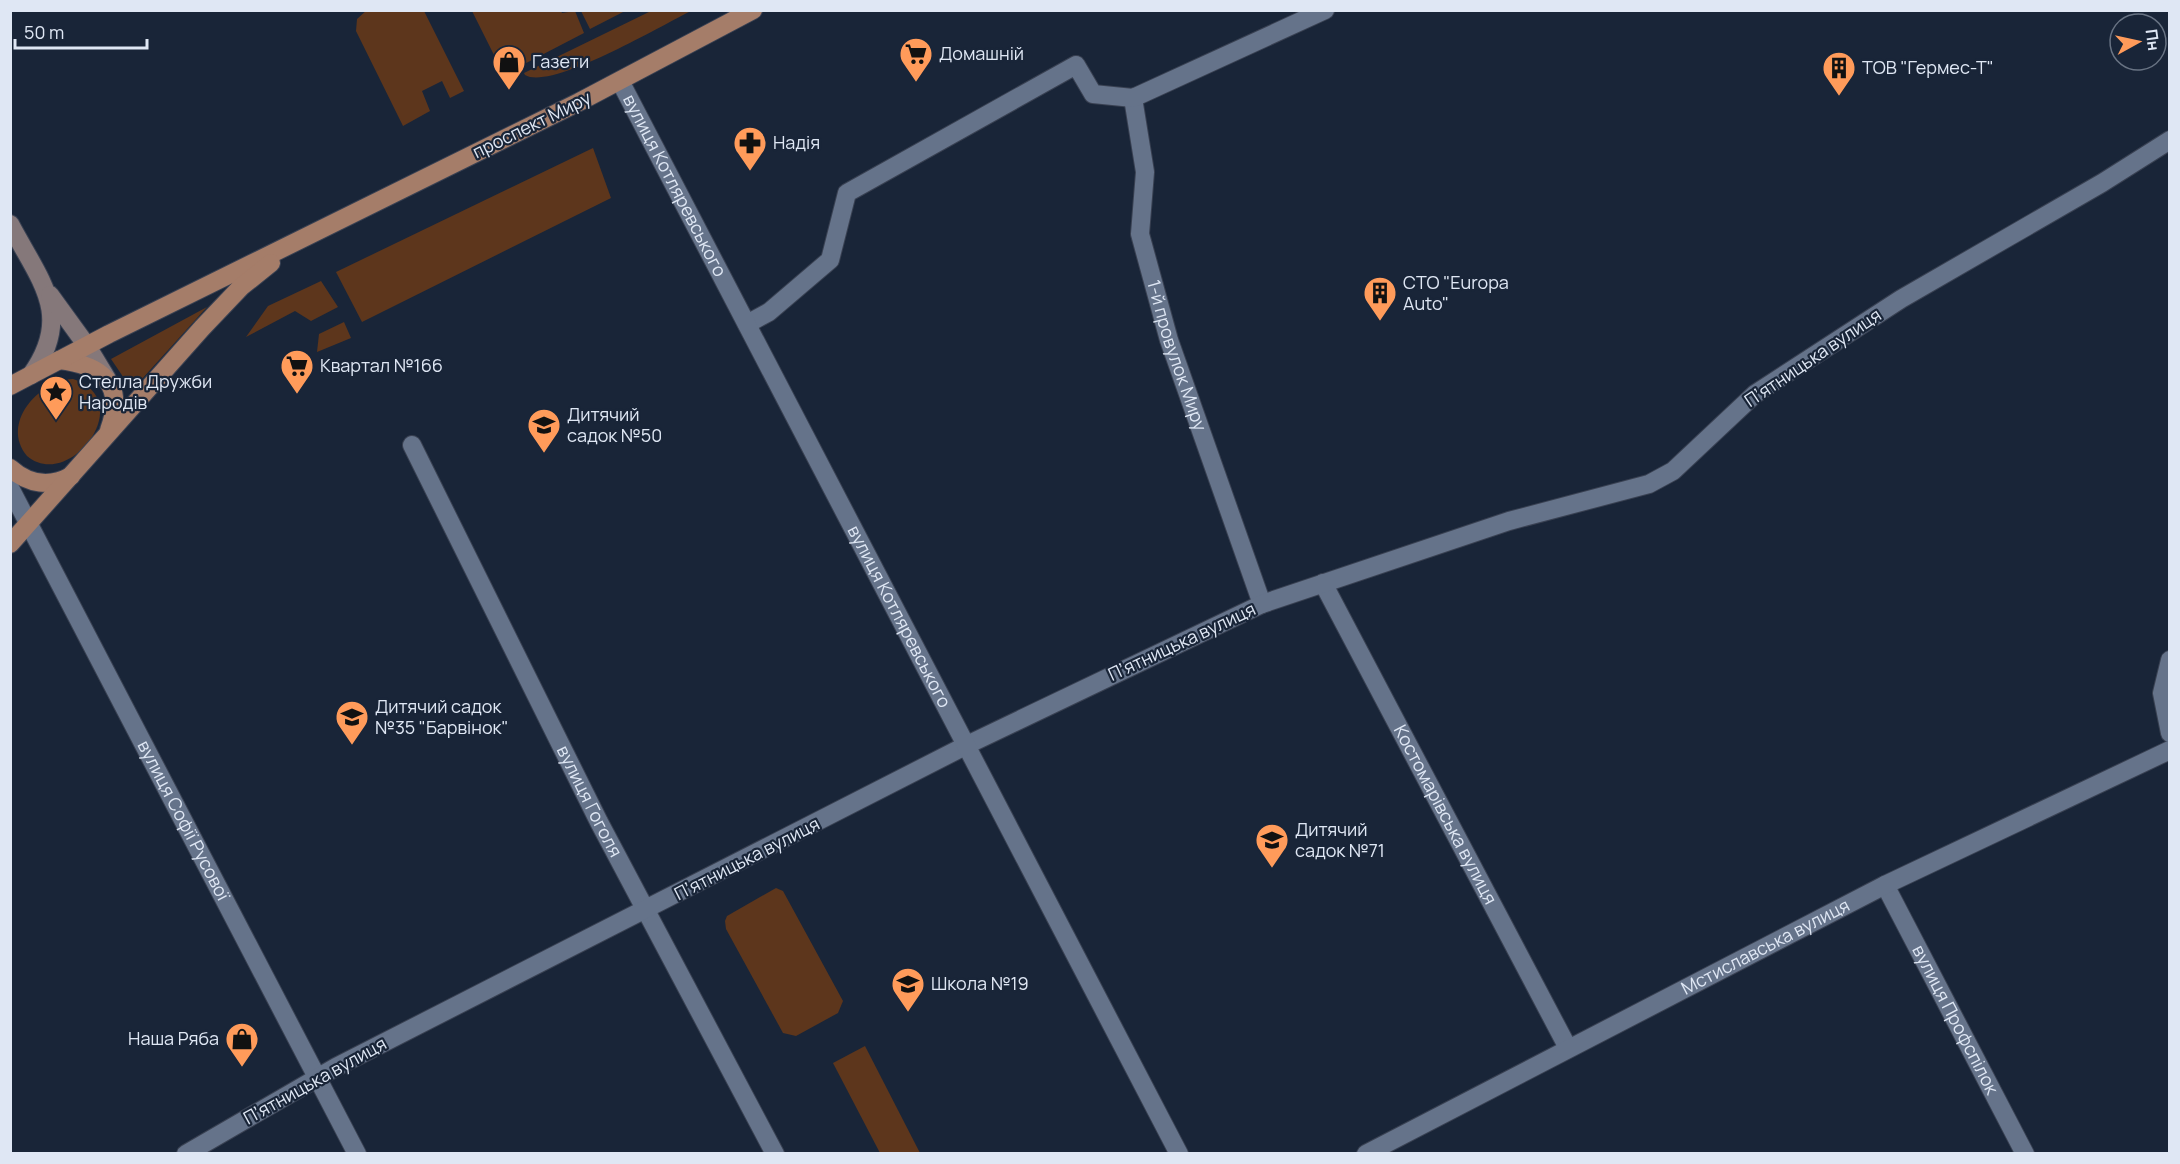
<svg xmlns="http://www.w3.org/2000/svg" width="2180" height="1164" font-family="Manrope,sans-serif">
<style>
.green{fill:#5d361c}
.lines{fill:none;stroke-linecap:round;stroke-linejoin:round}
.minor-casing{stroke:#394152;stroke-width:20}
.tertiary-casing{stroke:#394152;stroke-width:20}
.secondary-casing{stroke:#394152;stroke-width:20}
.primary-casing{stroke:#394152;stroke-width:20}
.minor{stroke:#65738a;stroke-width:18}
.tertiary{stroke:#65738a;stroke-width:18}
.secondary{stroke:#85787a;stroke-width:18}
.primary{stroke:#a57d69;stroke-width:18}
.labels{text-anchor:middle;stroke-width:4.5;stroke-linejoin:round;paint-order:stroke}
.poi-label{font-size:18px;fill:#dfe7f4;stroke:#192538;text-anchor:start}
.street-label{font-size:18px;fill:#dfe7f4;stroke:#192538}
</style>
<rect width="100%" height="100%" fill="#192538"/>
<!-- green -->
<g class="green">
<polygon points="367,10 424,11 464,91 450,98 442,81 422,91 430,111 403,126 356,31 357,19"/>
<polygon points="561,11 562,13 575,11 584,33 507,73 500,67 472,11"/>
<polygon points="581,11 625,11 590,29"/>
<path d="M651,11H691C662,25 551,91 525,75L524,73Z"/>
<polygon points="593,148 611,198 362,322 336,272"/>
<polygon points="321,281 338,307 311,321 295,311 246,337 268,306"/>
<polygon points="207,307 132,390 111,359"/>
<polygon points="344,322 351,338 317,352 319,334"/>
<path d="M73,379C139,401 69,492 27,456C0,424 38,381 73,379Z"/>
<polygon points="776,888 783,891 843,1001 838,1013 796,1036 783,1033 726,929 725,921 727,916"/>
<polygon points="865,1046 920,1153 880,1153 833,1063"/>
</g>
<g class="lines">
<!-- minor casing -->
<g class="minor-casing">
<g id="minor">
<path id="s1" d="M1133,98L1145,172L1140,234L1169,340L1262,604"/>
<polyline points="747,324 769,312 830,260 847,193 1076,65 1093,94 1133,98 1325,10"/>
<path id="s2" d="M412,445L599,822L775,1154"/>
<path id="s3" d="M10,488L357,1154"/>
<path id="s4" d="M1323,583L1568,1048"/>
<polyline points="2170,660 2162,693 2170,733"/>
<path id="s5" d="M1885,885L2025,1154"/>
<polyline points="186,1154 336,1067 967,745 1262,604 1509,521 1649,484 1673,471 1755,394 1901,299 2102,183 2170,140"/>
<path id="s6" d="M1366,1154L1885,885L2170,750"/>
</g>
</g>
<!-- tertiary casing -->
<g class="tertiary-casing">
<g id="tertiary">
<path id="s7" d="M620,81L1179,1154"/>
</g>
</g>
<!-- secondary casing -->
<g class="secondary-casing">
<g id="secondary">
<path d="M10,224C40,281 74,315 31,375"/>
<polyline points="50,295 87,346 107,379"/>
</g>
</g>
<!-- primary casing -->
<g class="primary-casing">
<g id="primary">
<path d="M59,360C102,365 126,384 109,430"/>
<polyline points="10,386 109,334 579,102 753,10"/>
<path d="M10,468C29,485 51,487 71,476"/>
<polyline points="10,544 202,328 241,287 271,263"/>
</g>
</g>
<!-- minor -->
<use href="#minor" class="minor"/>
<!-- tertiary -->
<use href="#tertiary" class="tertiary"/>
<!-- secondary -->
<use href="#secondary" class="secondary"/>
<!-- primary -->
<use href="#primary" class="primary"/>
</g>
<!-- icons -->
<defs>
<g id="supermarket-pin" transform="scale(1.725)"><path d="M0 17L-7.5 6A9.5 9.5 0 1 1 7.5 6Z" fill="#ff9b5a" stroke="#192538"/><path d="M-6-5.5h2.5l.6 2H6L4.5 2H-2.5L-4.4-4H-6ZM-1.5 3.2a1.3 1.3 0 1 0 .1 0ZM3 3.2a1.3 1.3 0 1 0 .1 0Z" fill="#111"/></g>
<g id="shop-pin" transform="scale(1.725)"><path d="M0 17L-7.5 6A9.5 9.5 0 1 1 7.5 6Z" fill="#ff9b5a" stroke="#192538"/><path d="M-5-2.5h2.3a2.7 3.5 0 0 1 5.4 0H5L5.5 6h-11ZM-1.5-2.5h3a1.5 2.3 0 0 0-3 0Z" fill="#111"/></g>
<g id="building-pin" transform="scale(1.725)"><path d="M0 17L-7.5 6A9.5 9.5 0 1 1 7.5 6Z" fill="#ff9b5a" stroke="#192538"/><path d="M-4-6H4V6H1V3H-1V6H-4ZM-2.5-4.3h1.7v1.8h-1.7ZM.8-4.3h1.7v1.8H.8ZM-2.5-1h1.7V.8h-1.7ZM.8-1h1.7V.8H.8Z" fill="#111"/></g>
<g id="pharmacy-pin" transform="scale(1.725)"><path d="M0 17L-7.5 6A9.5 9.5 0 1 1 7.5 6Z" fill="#ff9b5a" stroke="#192538"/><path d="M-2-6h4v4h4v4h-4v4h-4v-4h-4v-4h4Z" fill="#111"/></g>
<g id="sight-pin" transform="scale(1.725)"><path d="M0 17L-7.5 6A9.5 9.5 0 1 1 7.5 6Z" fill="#ff9b5a" stroke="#192538"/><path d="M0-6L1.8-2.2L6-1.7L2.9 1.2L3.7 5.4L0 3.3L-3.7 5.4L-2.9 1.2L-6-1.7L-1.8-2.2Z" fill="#111"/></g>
<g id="school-pin" transform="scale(1.725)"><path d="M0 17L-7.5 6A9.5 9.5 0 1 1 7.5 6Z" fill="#ff9b5a" stroke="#192538"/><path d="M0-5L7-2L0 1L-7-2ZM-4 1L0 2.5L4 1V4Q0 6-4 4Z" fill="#111"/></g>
</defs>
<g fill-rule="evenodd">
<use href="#supermarket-pin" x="916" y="54"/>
<use href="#shop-pin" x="509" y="62"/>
<use href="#building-pin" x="1839" y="68"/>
<use href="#pharmacy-pin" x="750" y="143"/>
<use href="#building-pin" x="1380" y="293"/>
<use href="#supermarket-pin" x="297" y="366"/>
<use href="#sight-pin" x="56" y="392"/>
<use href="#school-pin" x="544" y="425"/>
<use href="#school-pin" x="352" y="717"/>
<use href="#school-pin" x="1272" y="840"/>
<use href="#school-pin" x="908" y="984"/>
<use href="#shop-pin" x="242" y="1039"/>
</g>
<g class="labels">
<!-- poi labels -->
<g class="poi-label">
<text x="939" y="60">Домашній</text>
<text x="532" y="68">Газети</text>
<text x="1862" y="74">ТОВ "Гермес-Т"</text>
<text x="773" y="149">Надія</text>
<text x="1403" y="289">СТО "Europa<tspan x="1403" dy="21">Auto"</tspan></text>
<text x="320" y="372">Квартал №166</text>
<text x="79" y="388">Стелла Дружби<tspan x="79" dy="21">Народiв</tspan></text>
<text x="567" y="421">Дитячий<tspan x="567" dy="21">садок №50</tspan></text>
<text x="375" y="713">Дитячий садок<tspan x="375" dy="21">№35 "Барвінок"</tspan></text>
<text x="1295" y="836">Дитячий<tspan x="1295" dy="21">садок №71</tspan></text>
<text x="931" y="990">Школа №19</text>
<text x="219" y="1045" text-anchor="end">Наша Ряба</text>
</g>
<!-- street labels -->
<g class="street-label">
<text transform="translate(532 125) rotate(-26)" y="6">проспект Миру</text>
<text dy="6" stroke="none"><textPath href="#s7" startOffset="118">вулиця Котляревського</textPath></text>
<text dy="6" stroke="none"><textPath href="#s1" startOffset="264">1-й провулок Миру</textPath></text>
<text transform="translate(1813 358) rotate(-34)" y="6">Пʼятницька вулиця</text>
<text dy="6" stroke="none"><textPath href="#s7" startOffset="604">вулиця Котляревського</textPath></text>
<text transform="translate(1182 642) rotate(-25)" y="6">Пʼятницька вулиця</text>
<text dy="6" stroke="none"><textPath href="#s2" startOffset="398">вулиця Гоголя</textPath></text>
<text dy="6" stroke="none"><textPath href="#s4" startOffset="262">Костомарівська вулиця</textPath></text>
<text dy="6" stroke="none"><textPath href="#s3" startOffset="375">вулиця Софії Русової</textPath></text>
<text transform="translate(747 859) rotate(-27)" y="6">Пʼятницька вулиця</text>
<text dy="6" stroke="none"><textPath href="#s6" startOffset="450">Мстиславська вулиця</textPath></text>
<text dy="6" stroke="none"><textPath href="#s5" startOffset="152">вулиця Профспілок</textPath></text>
<text transform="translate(315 1081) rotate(-29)" y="6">Пʼятницька вулиця</text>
</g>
</g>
<!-- border -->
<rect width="2180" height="1164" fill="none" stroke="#dfe7f4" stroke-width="24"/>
<!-- north arrow -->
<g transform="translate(2138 42) rotate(82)"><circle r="28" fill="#192538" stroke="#687383" stroke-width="1.5"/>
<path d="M0-4.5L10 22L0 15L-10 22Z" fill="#ff9b5a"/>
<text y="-9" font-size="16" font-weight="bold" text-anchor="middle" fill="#dfe7f4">Пн</text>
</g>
<!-- scale -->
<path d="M15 39v9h132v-9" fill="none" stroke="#dfe7f4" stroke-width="3"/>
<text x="24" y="39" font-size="18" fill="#dfe7f4" stroke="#192538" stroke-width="4.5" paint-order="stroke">50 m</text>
</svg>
